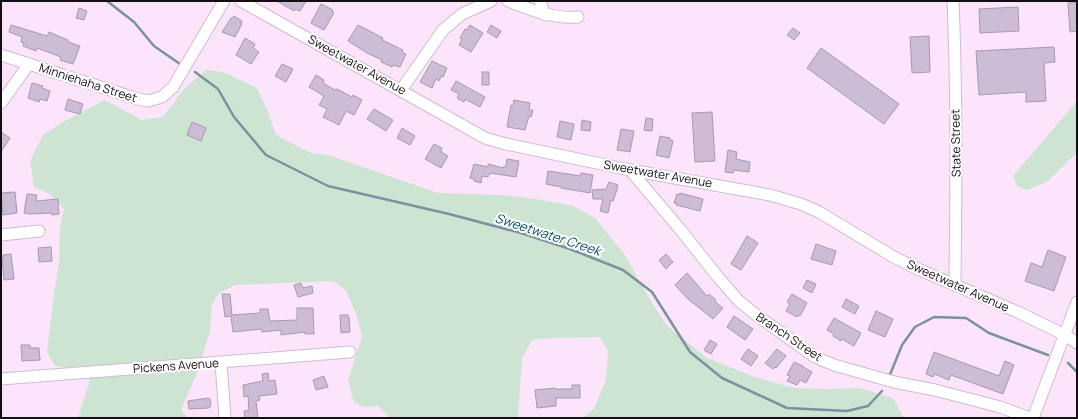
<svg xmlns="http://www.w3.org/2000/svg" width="1078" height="419" font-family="Manrope,sans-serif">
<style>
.green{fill:#cde4d3}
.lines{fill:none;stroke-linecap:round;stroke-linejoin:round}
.stream{stroke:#7a929d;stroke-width:2.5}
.building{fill:#ccbcd5;stroke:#a798b0}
.minor-casing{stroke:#d0bbd0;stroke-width:13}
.minor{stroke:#fff;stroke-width:11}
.labels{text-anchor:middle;stroke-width:4;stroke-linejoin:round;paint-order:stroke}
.street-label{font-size:12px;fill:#140d14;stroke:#fff}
.water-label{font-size:13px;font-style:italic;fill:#075367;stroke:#fff}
</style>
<rect width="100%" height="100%" fill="#fce5fb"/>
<!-- green -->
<g class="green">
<polygon points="206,70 223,72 257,88 267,110 276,135 311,153 331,156 438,193 503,195 536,199 573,206 595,218 625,255 646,293 666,325 707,358 755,377 793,388 828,389 859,388 893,398 903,416 906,418 582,418 594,409 606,380 608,351 600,337 551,338 532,340 522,358 518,418 390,418 378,406 364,407 354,402 348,381 362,337 357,316 346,290 333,281 235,285 219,293 212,305 210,332 196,375 181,410 188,418 78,418 90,380 77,369 55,366 47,352 54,293 59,264 60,227 64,209 50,194 34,187 30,161 43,135 61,123 105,100 142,120 163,117 183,90"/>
<polygon points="1077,101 1077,153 1070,159 1047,182 1027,190 1017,186 1013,176"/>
</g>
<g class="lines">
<!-- stream -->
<g class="stream">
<polyline points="107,1 134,22 154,46 180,64"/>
<polyline points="195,72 218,89 234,117 266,155 328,186 449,214 521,233 570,249 623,270 652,292 690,352 722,378 787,408 847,411 868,406 882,391"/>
<polyline points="1068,363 1077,372"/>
<polyline points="889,377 902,345 915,327 934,317 966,318 989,333 1048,355"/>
</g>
</g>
<!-- building -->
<g class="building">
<polygon points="277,1 306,1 300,11 295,9 294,11"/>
<polygon points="1077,2 1077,31 1070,32 1068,3"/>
<polygon points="321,4 333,10 332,12 334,13 324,30 311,23"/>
<polygon points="1018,7 1019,31 980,33 979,9"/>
<polygon points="79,8 87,11 84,20 76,18"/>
<polygon points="234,16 242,21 241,23 242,24 235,37 222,32 231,18 232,18"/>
<polygon points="11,25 47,36 49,32 68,40 68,42 80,46 73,64 60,60 61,57 37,48 36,51 23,46 24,43 21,42 22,37 9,32"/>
<polygon points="358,25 383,38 382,40 403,50 402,52 406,54 400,67 393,65 392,67 381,62 382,60 367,53 348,41"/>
<polygon points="470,25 483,33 471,52 459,45 462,39 460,38 465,29 467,30"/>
<polygon points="491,25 501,31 497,38 487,32"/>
<polygon points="793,28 800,33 794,40 787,35"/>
<polygon points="929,36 930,72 912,73 910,37"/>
<polygon points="245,38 255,44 253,48 259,52 251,64 236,55"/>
<polygon points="1054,47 1055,62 1044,63 1046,101 1026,102 1026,92 979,95 976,51"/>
<polygon points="821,48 899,104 884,124 807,68"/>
<polygon points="432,61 447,68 443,77 441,76 439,81 436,79 432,88 420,82"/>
<polygon points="282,64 293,69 286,82 275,76"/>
<rect x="482" y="72" width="7" height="13"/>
<polygon points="316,75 324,80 323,83 335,90 337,89 352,97 353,95 362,100 354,115 346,111 339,125 323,117 327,109 319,105 324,96 309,87"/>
<polygon points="456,81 485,97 480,107 465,99 464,102 457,98 459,94 451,90"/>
<polygon points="32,83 43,86 42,88 50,91 47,101 40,99 39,102 28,98"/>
<polygon points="68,99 83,104 80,114 65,110"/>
<polygon points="514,100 530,103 529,110 533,110 531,117 529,116 525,130 507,127 511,105 513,106"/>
<polygon points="374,109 393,120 386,131 367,119"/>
<polygon points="712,112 715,161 695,162 692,113"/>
<polygon points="646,118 653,119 652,131 644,130"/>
<polygon points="582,120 591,122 590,131 581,130"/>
<polygon points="560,121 574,124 571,140 557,137"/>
<polygon points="192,122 206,128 201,141 187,135"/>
<polygon points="402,128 415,136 410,145 397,138"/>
<polygon points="621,129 634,131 630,152 617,150"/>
<polygon points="1,132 10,138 1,152"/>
<polygon points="660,136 670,138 670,140 673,141 669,158 656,155"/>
<polygon points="434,144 442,148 441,152 448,156 441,168 425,159"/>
<polygon points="728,150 737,152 736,159 750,162 749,172 734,170 733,173 725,172"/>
<polygon points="507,159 519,161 516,177 490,173 488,177 482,176 481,183 474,181 474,179 470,178 474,164 488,167 488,164 503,168 504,166 506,167"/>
<polygon points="548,171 581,176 581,173 593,175 590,193 561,188 561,187 546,184"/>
<polygon points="609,182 618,185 617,186 618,187 613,201 611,200 608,213 600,211 603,199 593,199 592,190 606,189"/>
<polygon points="15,192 17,213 3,215 1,193"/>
<polygon points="680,193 703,199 700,211 676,205 677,203 674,203 677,194 679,195"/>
<polygon points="27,194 37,195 36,201 58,199 59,214 52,215 52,213 30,214 24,213"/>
<polygon points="747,236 758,243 741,270 731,264"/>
<polygon points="816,244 836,251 832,265 811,259"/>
<polygon points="51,247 52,261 39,262 38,248"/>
<polygon points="1048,250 1066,257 1054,291 1025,281 1031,263 1042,267"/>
<polygon points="11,254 14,279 4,280 2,258 3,258 3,255"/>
<polygon points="666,254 673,262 666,269 659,260"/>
<polygon points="687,273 707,296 709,294 716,300 715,302 723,308 713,319 688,299 675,285"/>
<polygon points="807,280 816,284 812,293 803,288"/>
<polygon points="301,283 303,288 312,286 313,293 298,297 294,285"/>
<polygon points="222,294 230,294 232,315 260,313 260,309 268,309 270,321 297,320 297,308 313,308 314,334 305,334 305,332 281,335 281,330 262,332 262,329 233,332 231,316 225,317"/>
<polygon points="792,294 807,303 800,316 798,315 797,317 786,311 790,304 787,302"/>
<polygon points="846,299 859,306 855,314 842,307"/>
<polygon points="876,311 893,319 885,337 868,330"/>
<polygon points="340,315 348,315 348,317 349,317 350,332 341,333"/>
<polygon points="734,316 753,329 745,340 727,327"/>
<polygon points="834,318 861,333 854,346 842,339 841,341 833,336 834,334 827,330"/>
<polygon points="710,340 717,344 711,354 704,350"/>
<polygon points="21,345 30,345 30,348 39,348 40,360 22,361"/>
<polygon points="748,349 758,356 751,366 741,359"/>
<polygon points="777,349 786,356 776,368 775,367 773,369 765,363"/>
<polygon points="934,352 999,376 1005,361 1014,365 1003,394 951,375 949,380 934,374 933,377 926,374"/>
<polygon points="794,362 803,366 803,367 812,372 806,383 800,380 797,385 787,381 790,376 787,375"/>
<polygon points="268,373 269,381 275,380 277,394 259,396 260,400 256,401 258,418 245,418 244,411 249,410 248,396 244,397 243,385 263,381 262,374"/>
<polygon points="324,376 328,387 316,390 313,380"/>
<polygon points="572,385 580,385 580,398 556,398 556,406 537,408 535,390 555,388 555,389 572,389"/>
<polygon points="208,398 210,399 211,406 209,407 209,408 189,409 188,401"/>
</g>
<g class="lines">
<!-- minor casing -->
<g class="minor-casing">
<g id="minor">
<polyline points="241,1 485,138 506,144 630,170 770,195 801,204 819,212 892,256 920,270 1020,313 1065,335 1077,343"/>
<path d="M508,1C531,10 553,19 578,17"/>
<polyline points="540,1 545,15"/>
<path d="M953,1C957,96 956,190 955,285"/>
<polyline points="1,55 138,99 148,101 162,97 173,87 224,1"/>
<polyline points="401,90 443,30 462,14 491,1"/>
<polyline points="1,103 29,64"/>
<polyline points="630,170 679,228 718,277 739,301 755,314 815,357 834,365 894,382 935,390 1000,407 1030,418"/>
<polyline points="1,235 39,231"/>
<polyline points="221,363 225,418"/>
<polyline points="1,379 350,352"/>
<polyline points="1033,418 1077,302"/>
</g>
</g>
<!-- minor -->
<use href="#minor" class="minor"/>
</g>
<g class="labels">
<!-- street labels -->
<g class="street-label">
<text transform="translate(357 65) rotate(29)" y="4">Sweetwater Avenue</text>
<text transform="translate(88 83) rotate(18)" y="4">Minniehaha Street</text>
<text transform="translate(956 143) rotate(-91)" y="4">State Street</text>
<text transform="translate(658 174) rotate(10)" y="4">Sweetwater Avenue</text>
<text transform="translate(958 286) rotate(24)" y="4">Sweetwater Avenue</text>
<text transform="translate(789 337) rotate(34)" y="4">Branch Street</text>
<text transform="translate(176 366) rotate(-4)" y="4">Pickens Avenue</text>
</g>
<!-- water labels -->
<g class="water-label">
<text transform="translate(548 234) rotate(18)" y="5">Sweetwater Creek</text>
</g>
</g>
<!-- border -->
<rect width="1078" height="419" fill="none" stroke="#140d14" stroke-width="4"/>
</svg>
